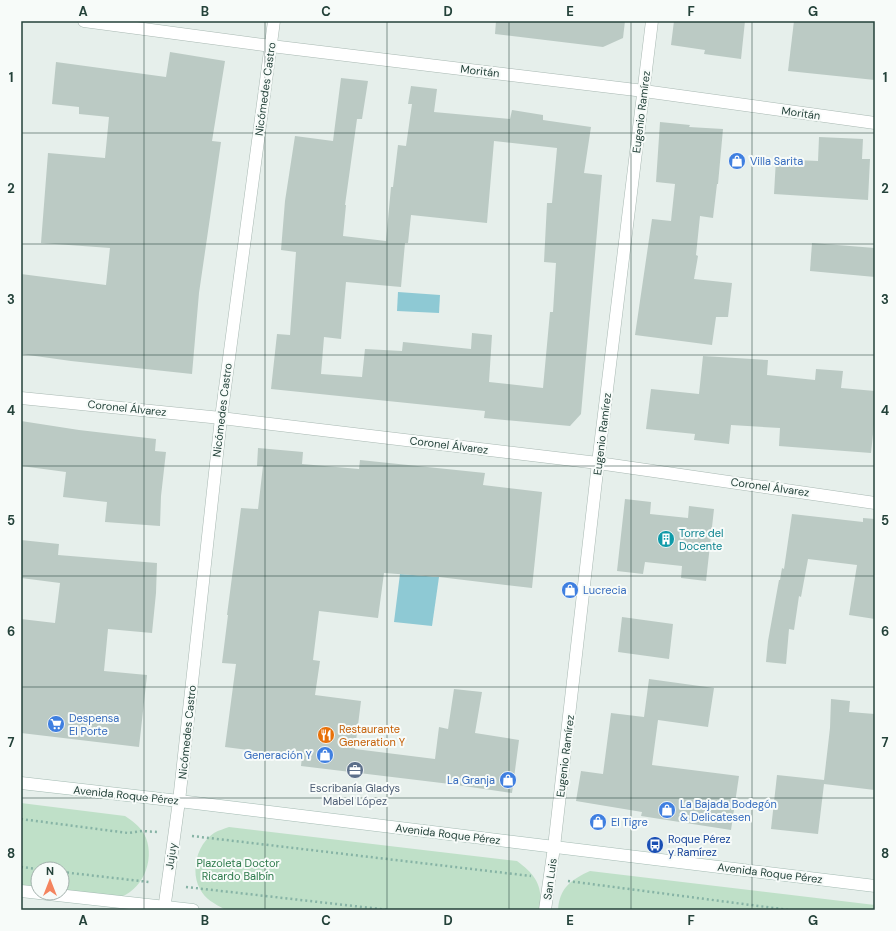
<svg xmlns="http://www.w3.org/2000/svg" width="896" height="931" font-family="'DM Sans',sans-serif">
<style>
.green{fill:#bfe0c8}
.water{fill:#8ec9d4}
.building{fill:#bbcac4;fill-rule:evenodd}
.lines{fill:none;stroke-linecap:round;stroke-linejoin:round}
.street-casing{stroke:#a8b8b2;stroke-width:13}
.secondary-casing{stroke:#a4bbb3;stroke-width:13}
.path{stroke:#86b3a5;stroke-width:2.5;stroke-dasharray:2 3;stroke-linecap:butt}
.street{stroke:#fff;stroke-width:12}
.secondary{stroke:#fff;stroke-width:12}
.grid{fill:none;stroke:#24423a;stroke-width:1;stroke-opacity:0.55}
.labels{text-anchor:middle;stroke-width:4;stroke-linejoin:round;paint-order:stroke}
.street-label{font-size:11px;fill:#24423a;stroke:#f7fbf9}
.shop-label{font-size:11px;fill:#366cbe;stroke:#f7fbf9;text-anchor:start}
.culture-label{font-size:11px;fill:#0d838f;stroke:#f7fbf9;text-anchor:start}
.food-label{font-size:11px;fill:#c56008;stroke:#f7fbf9;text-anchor:start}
.service-label{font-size:11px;fill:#4e5e75;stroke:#f7fbf9}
.transit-label{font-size:11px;fill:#164399;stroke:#f7fbf9;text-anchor:start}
.park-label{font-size:11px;fill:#2d7a4b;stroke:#f7fbf9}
.neatline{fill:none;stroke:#24423a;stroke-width:1.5}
.grid-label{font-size:13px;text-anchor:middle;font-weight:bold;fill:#24423a}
</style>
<rect width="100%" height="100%" fill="#e6efeb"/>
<!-- green -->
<g class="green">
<path d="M21,803L125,816C134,822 142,828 146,838C155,861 142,892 117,898C113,899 106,897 102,896C89,895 75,893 62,891V869H38V889L21,887Z"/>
<path d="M229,827L517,861C536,875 543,886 540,910L224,909C215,904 205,899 200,889C190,871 197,844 214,833C219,830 224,829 229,827Z"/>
<path d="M590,871L875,905V910H558C559,888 572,879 590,871Z"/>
</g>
<!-- water -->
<g class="water">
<polygon points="398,292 440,295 439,313 397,311"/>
<polygon points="400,574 439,577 432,626 394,622"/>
</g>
<!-- building -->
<g class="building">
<polygon points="496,21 625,21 623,38 603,47 495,34"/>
<polygon points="674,21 745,21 741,59 704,54 705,50 671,45"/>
<polygon points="794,21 875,21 875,80 788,71"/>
<polygon points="170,52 225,61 212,141 221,142 199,293 192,374 71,361 21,354 21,274 106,285 110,248 41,243 48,153 105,158 109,117 79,114 79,107 52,104 56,62 166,77"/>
<path d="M341,78L368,81L362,119H357L345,205H346L343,236L386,241L391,187H393L398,145L406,146L412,104H408L411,86L437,89L434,112L510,119L512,110L543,115V120L591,127L584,173L602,175L581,414L570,426L484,418L485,411L271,389L277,334L290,335L296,252L281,250L285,201L295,136L333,141ZM494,141L557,148L552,203H547L544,262L556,263L553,312H550L543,388L489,382L492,335L472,333L471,349L403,342L402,351L365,349L362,377L321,374L324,337L341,339L346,282L401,287L405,243H408L411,215L487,223Z"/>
<polygon points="660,122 690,125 689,127 723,129 718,184 717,184 713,218 700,216 696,255 698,256 694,279 732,283 728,317 716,317 712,345 635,335 652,219 671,221 675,184 656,182"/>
<polygon points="819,137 863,139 862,159 870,159 868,200 774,194 776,159 818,161"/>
<polygon points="812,243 875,248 875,277 810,271"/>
<polygon points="703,356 768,360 767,375 815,380 816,369 843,371 841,388 875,391 875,415 871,453 779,446 780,428 731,425 729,444 694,440 695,434 646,429 651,389 699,394"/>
<polygon points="21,421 79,430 156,439 155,451 166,452 161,496 160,526 105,522 107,502 63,497 66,472 21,466"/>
<polygon points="258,448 303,452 302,464 359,469 360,460 485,473 483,485 542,492 532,588 439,577 384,573 378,618 319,611 313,660 320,661 315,695 361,701 355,749 435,759 439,727 448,729 454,689 482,692 475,733 519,740 512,793 450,784 301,766 302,757 225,747 236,664 222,663 228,615 227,615 241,508 258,509 263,466 257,466"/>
<polygon points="625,499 651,502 650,514 688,518 689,506 714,509 706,581 681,578 682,566 645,562 643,574 617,571"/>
<polygon points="792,514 863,522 863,518 875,519 875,619 849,615 857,565 808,559 801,597 799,596 794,630 789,629 786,664 766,662 768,641 779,580 780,580 782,568 784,569"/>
<polygon points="21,540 59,544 58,555 157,563 156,593 152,633 108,629 104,671 147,675 139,747 21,733 21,619 55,623 60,583 21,578"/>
<polygon points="622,617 673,624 669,659 618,652"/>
<polygon points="649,679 714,688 708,727 658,720 652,765 739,776 731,830 641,816 642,812 576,801 581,771 603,774 611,713 644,717"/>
<polygon points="831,699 850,701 849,712 875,714 875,790 824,784 818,834 771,829 777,775 824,780 830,728"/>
</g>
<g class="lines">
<!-- street casing -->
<g class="street-casing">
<g id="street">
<polyline points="84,21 271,46 644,91 875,123"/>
<polyline points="21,398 221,418 598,463 875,503"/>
<polyline points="164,910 179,801 221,418 274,21"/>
<polyline points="545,910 554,847 598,463 652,21"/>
</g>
</g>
<!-- secondary casing -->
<g class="secondary-casing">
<g id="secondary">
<polyline points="21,783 179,801 875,886"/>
<polyline points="21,891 193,910"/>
</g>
</g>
<!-- path -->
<g class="path">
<polyline points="21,819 128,833 142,831 157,832"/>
<polyline points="192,836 531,876"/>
<polyline points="21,867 38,869"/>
<polyline points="62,872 149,882"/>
<polyline points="568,881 789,910"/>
<polyline points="186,887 389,910"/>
</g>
<!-- street -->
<use href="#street" class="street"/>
<!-- secondary -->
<use href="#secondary" class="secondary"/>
</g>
<!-- grid -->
<path class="grid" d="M144,21V910M265,21V910M387,21V910M509,21V910M631,21V910M752,21V910M21,133H875M21,244H875M21,355H875M21,466H875M21,576H875M21,687H875M21,798H875"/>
<!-- icons -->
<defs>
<g id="shop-disc" transform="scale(0.9)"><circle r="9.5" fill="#3f7fe0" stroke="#f7fbf9"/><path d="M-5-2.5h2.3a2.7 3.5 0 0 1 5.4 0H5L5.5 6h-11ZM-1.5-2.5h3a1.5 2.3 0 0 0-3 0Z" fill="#fff"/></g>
<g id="building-disc" transform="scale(0.9)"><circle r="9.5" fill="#0f9aa8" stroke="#f7fbf9"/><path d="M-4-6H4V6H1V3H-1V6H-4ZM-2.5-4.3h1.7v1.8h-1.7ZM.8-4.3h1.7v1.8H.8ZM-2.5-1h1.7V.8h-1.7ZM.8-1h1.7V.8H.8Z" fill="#fff"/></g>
<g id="supermarket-disc" transform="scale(0.9)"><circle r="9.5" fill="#3f7fe0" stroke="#f7fbf9"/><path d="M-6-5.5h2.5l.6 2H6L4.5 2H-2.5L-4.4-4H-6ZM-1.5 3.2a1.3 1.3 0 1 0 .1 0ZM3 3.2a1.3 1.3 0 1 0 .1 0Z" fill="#fff"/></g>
<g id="restaurant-disc" transform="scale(0.9)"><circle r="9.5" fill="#e8710a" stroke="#f7fbf9"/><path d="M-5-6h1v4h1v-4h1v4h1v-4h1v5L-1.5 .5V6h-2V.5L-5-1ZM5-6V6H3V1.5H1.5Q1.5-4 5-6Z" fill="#fff"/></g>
<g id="office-disc" transform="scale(0.9)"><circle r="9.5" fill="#5c6f8a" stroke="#f7fbf9"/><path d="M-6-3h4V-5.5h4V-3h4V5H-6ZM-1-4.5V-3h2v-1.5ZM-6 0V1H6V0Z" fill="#fff"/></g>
<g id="bus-disc" transform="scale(0.9)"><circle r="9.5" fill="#1a4fb4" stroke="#f7fbf9"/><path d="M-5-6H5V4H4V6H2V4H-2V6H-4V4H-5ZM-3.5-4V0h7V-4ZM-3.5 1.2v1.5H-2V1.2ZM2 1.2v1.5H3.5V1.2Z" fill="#fff"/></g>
</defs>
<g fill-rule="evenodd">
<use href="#shop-disc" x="737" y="161"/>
<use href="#building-disc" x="666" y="539"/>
<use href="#shop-disc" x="570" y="590"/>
<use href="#supermarket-disc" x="56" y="724"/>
<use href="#restaurant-disc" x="326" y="735"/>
<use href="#shop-disc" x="325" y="755"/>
<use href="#office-disc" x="355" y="770"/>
<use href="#shop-disc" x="508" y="780"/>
<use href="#shop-disc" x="667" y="810"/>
<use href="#shop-disc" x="598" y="822"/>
<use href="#bus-disc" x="655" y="845"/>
</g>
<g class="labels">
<!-- street labels -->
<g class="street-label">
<text transform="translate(480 71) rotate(7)" y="4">Moritán</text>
<text transform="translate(265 89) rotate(-82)" y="4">Nicómedes Castro</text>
<text transform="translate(641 112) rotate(-83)" y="4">Eugenio Ramírez</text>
<text transform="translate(801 113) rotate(8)" y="4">Moritán</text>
<text transform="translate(127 408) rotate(6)" y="4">Coronel Álvarez</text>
<text transform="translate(222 410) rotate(-83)" y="4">Nicómedes Castro</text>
<text transform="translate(602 434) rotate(-83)" y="4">Eugenio Ramírez</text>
<text transform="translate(449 445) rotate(7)" y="4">Coronel Álvarez</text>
<text transform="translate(770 487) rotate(8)" y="4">Coronel Álvarez</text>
<text transform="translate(187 732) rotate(-84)" y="4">Nicómedes Castro</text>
<text transform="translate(565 756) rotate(-83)" y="4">Eugenio Ramírez</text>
<text transform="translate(126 795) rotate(6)" y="4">Avenida Roque Pérez</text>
<text transform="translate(448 834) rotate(7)" y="4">Avenida Roque Pérez</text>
<text transform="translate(171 856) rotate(-82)" y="4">Jujuy</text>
<text transform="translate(770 873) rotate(7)" y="4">Avenida Roque Pérez</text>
<text transform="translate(550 879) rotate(-82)" y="4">San Luis</text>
</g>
<!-- shop labels -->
<g class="shop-label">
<text x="750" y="165">Villa Sarita</text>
<text x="583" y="594">Lucrecia</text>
<text x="69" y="722">Despensa<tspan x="69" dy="13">El Porte</tspan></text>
<text x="312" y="759" text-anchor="end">Generación Y</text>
<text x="495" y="784" text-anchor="end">La Granja</text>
<text x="680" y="808">La Bajada Bodegón<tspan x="680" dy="13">&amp; Delicatesen</tspan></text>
<text x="611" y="826">El Tigre</text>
</g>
<!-- culture labels -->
<g class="culture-label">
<text x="679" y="537">Torre del<tspan x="679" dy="13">Docente</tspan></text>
</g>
<!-- food labels -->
<g class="food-label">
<text x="339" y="733">Restaurante<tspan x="339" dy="13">Generation Y</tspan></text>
</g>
<!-- service labels -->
<g class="service-label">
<text x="355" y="792">Escribanía Gladys<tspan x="355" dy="13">Mabel López</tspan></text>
</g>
<!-- transit labels -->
<g class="transit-label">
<text x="668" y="843">Roque Pérez<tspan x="668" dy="13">y Ramírez</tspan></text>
</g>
<!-- park labels -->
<g class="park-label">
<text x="238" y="867">Plazoleta Doctor<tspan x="238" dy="13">Ricardo Balbín</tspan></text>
</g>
</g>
<!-- border -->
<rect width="896" height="931" fill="none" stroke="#f7fbf9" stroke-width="44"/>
<!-- north arrow -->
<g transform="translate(50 881)"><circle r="19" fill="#f7fbf9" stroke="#a3b1ad"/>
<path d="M0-3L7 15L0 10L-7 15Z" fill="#f4845f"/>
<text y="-6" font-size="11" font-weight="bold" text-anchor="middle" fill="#24423a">N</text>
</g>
<rect x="22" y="22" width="852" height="887" class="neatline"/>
<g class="grid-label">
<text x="83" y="16">A</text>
<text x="205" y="16">B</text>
<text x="326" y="16">C</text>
<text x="448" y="16">D</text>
<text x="570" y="16">E</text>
<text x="691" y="16">F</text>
<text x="813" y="16">G</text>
<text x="11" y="82">1</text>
<text x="885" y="82">1</text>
<text x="11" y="193">2</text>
<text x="885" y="193">2</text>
<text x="11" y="304">3</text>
<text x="885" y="304">3</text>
<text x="11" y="415">4</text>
<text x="885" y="415">4</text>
<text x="11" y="525">5</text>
<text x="885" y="525">5</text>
<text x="11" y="636">6</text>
<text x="885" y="636">6</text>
<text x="11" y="747">7</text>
<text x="885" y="747">7</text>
<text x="11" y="858">8</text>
<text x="885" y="858">8</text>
<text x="83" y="925">A</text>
<text x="205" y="925">B</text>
<text x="326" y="925">C</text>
<text x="448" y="925">D</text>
<text x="570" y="925">E</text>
<text x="691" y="925">F</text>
<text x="813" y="925">G</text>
</g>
</svg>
